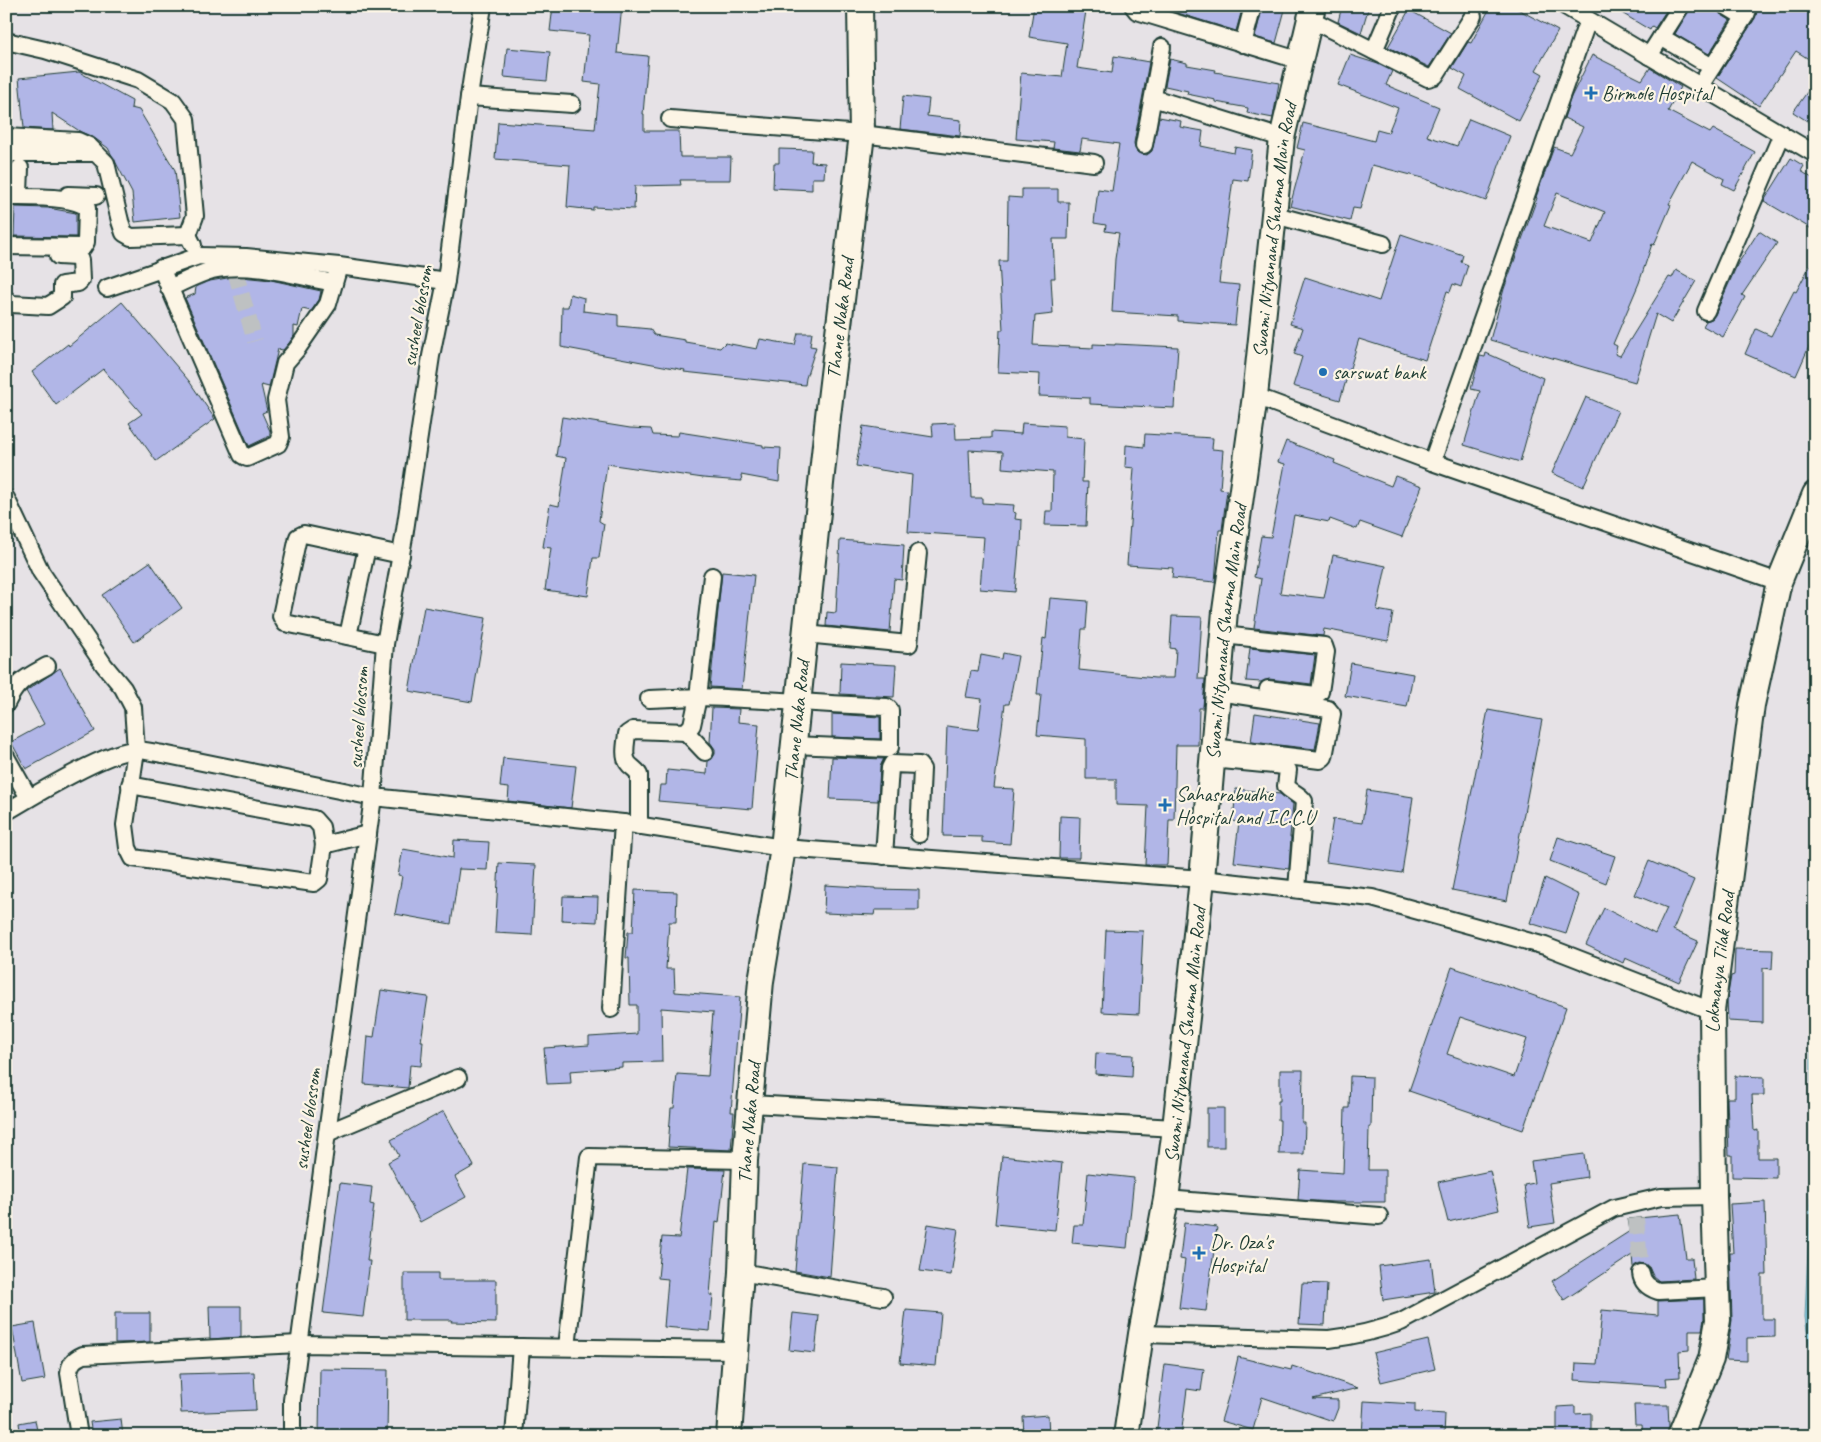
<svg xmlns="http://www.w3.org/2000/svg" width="1821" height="1442" font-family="Caveat,sans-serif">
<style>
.water{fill:#89d1ea;stroke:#5f96a1}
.building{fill:#b1b6e7;stroke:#1f3d34;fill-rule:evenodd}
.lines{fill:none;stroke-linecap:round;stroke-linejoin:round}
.street-tunnel{stroke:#bec1c2;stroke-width:16;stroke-dasharray:16 8;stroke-linecap:butt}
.street-casing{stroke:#1f3d34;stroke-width:20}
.secondary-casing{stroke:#1f3d34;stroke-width:28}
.street{stroke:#fcf5e5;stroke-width:16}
.secondary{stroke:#fcf5e5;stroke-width:24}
.poi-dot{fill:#1f6fb2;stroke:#fcf5e5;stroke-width:2}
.labels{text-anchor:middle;stroke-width:4.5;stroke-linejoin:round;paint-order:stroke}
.poi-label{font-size:20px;fill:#1f3d34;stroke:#fcf5e5;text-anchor:start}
.street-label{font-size:20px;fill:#1f3d34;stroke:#fcf5e5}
</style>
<rect width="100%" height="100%" fill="#e6e2e6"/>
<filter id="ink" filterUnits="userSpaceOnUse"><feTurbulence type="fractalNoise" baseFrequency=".02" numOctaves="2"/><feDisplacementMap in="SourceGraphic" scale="10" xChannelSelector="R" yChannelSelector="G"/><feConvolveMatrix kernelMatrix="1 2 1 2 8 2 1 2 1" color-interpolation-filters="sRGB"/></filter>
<g filter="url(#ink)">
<!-- water -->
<polygon class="water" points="1815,1038 1815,1386 1805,1317 1811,1179 1811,1044"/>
<!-- building -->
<g class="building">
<polygon points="553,6 622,6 617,53 648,56 643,114 644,114 644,131 679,131 680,157 731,157 730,180 680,180 681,185 635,186 634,209 593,207 593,210 567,207 570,165 495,159 498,122 595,129 600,84 584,82 589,35 550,31"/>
<polygon points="1034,6 1053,6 1086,11 1077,68 1112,73 1114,56 1149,62 1134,143 1135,149 1138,153 1147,155 1152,151 1159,117 1181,121 1180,127 1203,131 1201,146 1234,153 1235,147 1252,150 1248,181 1233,179 1219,283 1239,285 1235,325 1178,321 1178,316 1112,312 1115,259 1119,233 1105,231 1106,225 1094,223 1098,189 1112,191 1119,144 1082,139 1080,151 1053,148 1054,142 1016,139 1021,73 1062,77 1067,43 1029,37"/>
<polygon points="1166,6 1243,6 1236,31 1165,9"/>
<polygon points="1263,6 1286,6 1276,43 1255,37"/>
<polygon points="1342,6 1369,6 1361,33 1338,22"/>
<polygon points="1491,6 1512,6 1558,31 1536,70 1543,74 1519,121 1460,89 1466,76 1452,68 1468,42 1471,43"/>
<polygon points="1610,6 1669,6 1655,28 1652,26 1650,30"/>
<polygon points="1691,6 1716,6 1720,14 1730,20 1709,54 1675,34"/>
<polygon points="1760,6 1815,6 1815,63 1796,51 1759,106 1717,78 1755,18 1757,12"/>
<polygon points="1409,10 1451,33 1429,67 1388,47"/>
<polygon points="507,48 550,52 547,81 504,77"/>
<polygon points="1350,55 1378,64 1392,71 1386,85 1439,107 1427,136 1457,146 1469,119 1510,136 1486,201 1423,178 1372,165 1360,209 1353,208 1350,221 1290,206 1305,150 1297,148 1303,123 1374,141 1377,130 1388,133 1398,108 1338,85"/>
<path d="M1592,55L1642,80L1650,68L1681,87L1668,111L1710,133L1713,129L1755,152L1734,190L1722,184L1724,179L1692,161L1669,204L1671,205L1654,245L1652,244L1639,283L1613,344L1617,346L1615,354L1620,356L1669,277L1672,278L1676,270L1696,281L1671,323L1656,314L1635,382L1490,340L1504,289L1537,198L1536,197L1554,147L1570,153L1583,127L1564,118L1571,97ZM1557,193L1605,212L1592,243L1544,226Z"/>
<polygon points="1170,59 1187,63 1187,65 1216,70 1215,72 1279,83 1273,118 1247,113 1248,108 1216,102 1216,100 1187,94 1188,91 1165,86"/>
<polygon points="79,72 132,101 131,108 139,110 175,170 180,217 135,222 132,193 108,148 93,137 81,132 52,113 53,130 24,128 19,78"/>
<polygon points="1815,81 1815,126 1793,112"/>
<polygon points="903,96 929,99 927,116 961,120 960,136 900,129"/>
<polygon points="779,149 812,150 811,162 825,163 824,178 812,178 812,190 773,188 774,163 779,163"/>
<polygon points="1791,158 1804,166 1801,171 1815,180 1815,231 1764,201"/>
<polygon points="1022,189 1058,189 1058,202 1069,202 1068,239 1053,239 1055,278 1051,278 1053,314 1035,316 1033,345 1093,348 1093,344 1115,345 1115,344 1178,347 1174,408 1090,404 1090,398 1039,396 1040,374 998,372 1000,330 1003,330 999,261 1007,261 1008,197 1022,198"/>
<polygon points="15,207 48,208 76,213 76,237 14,236"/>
<polygon points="1759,231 1777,243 1742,295 1745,297 1723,337 1703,326 1706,321 1712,319 1715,315 1737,265"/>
<polygon points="1401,234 1463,255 1461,262 1468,265 1461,287 1453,284 1450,292 1447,291 1425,360 1359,339 1340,400 1293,386 1302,357 1294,354 1303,328 1290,324 1305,277 1379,301"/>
<polygon points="1815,256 1815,333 1796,376 1745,354 1756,329 1771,336 1794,291 1796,292"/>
<polygon points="241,277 271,280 321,291 319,300 311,311 302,309 298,327 294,326 294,336 289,343 283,350 278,349 269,387 261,385 267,411 262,413 270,431 270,436 249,446 185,298 195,294 196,287 210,281 227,278"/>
<polygon points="570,294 584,298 583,311 618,315 618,326 650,329 654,335 685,340 685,342 720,348 725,343 757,349 760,339 795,345 798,333 812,333 810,346 816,347 806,378 805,385 684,372 685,370 561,347 562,307 568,307"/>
<polygon points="122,302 189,381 215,419 156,461 129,423 142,414 103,369 56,405 32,372 68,344 69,346"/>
<polygon points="1486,353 1543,378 1520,462 1464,445 1480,391 1471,389 1480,356 1485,357"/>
<polygon points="1586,397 1618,411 1583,487 1552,473"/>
<polygon points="562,417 630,428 651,429 653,435 678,436 679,432 763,445 763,447 781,448 779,482 741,475 742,481 703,478 607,464 599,521 604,524 599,558 593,558 588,596 545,590 551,548 543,547 550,504 559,506 566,458 556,456"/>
<polygon points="955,423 956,439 991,438 991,432 1021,434 1022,423 1065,426 1065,437 1084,439 1082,482 1088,482 1086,526 1045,525 1046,511 1052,511 1053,472 1002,468 1003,452 969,450 971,498 982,498 982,503 1014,505 1013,512 1016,513 1015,519 1022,520 1021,547 1019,547 1015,592 980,589 984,537 908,532 912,475 856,466 863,426 933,437 932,424"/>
<polygon points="1145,434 1213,438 1212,449 1223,450 1220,489 1227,490 1222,530 1219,530 1215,582 1172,578 1173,568 1127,565 1134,468 1125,467 1126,445 1144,447"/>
<polygon points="1286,441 1335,460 1334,463 1391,486 1395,476 1422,486 1402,537 1360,522 1357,529 1330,519 1329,522 1294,515 1280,593 1324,598 1333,555 1386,566 1377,610 1393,613 1388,641 1324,629 1323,636 1254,628 1261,579 1254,577 1261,536 1271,537 1285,464 1278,462"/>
<polygon points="840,540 904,545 902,580 894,579 890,632 826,626 827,612 836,613"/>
<polygon points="150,562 182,608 134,642 102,595"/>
<polygon points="722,572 754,575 742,689 710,687"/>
<polygon points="1050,598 1088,601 1086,629 1082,629 1079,670 1155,678 1174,678 1176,649 1170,648 1172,616 1202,617 1198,679 1205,679 1203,708 1199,708 1198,745 1176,745 1174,820 1169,820 1167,865 1145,865 1148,806 1116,805 1116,779 1086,779 1086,739 1037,735 1041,695 1037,695 1043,638 1046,639"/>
<polygon points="424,607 486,618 472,702 409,691"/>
<polygon points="1250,648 1315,655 1311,684 1269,679 1261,682 1246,681"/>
<polygon points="1003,653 1018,656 1009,704 1005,704 994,788 1014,789 1010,844 982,842 982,837 943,836 947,726 978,730 982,699 966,697 971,671 978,672 981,655 1002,659"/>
<polygon points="841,662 896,665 894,697 840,694"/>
<polygon points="1351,663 1413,674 1407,707 1345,696"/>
<polygon points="60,668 95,731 26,769 11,742 44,724 26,691"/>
<polygon points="712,708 739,709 738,722 759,724 752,809 658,801 660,785 666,785 667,770 707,774 708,761 712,759 715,754 715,749 710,742"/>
<polygon points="1488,710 1542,720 1507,901 1452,890"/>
<polygon points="1255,713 1320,723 1315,749 1251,742"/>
<polygon points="832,714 880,717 880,739 832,737"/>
<polygon points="832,757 884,759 880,767 878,801 830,799"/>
<polygon points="503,758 576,766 571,808 508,801 509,788 500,787"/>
<polygon points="1236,789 1280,794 1293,804 1290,837 1291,837 1289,869 1234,862 1239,822 1233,821"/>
<polygon points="1367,790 1413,797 1402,873 1326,862 1333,819 1362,823"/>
<polygon points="1060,816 1080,817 1079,858 1059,858"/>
<polygon points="1558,837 1615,856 1606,883 1550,861"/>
<polygon points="454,840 489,842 487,870 459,869 451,924 395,914 402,876 398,875 403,849 453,858"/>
<polygon points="1649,861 1694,880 1673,930 1698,941 1679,982 1625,958 1623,963 1586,945 1604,908 1655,934 1667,908 1635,895"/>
<polygon points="499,863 536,865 532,935 495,933"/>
<polygon points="1545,878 1579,895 1566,934 1530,923"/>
<polygon points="825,885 875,888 875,889 919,890 919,910 875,910 874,915 824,913"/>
<polygon points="635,890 677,892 676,922 669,922 666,969 674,969 675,992 740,997 731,1112 734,1112 731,1150 668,1147 671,1108 674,1108 677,1074 708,1076 713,1012 661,1008 662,1062 622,1063 622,1067 570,1071 571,1083 547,1084 544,1048 589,1045 589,1037 637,1034 637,1005 630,1005 629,958 626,958 628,932 633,932"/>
<polygon points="563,896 598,897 597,922 562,920"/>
<polygon points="1106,930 1143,931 1139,1014 1102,1012"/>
<polygon points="1735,949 1773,950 1772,969 1763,968 1763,1023 1728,1021 1727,1000 1731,976 1734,975"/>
<path d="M1452,967L1566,1007L1523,1130L1409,1091ZM1460,1017L1527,1039L1514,1077L1447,1054Z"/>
<polygon points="381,990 428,997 421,1041 423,1041 421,1066 410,1065 408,1088 364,1084 368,1036 374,1037"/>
<polygon points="1096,1053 1133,1055 1132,1077 1095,1074"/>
<polygon points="1280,1070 1303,1070 1302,1123 1305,1123 1304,1154 1279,1154 1280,1120 1278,1120 1278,1101 1280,1101"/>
<polygon points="1350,1076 1372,1077 1371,1127 1369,1127 1368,1170 1385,1170 1385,1202 1334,1202 1298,1200 1300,1170 1343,1173 1345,1108 1349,1108"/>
<polygon points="1735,1076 1764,1077 1764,1095 1752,1095 1754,1131 1758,1130 1758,1158 1776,1158 1776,1178 1732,1177 1732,1155 1729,1155 1727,1098 1735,1098"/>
<rect x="1207" y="1108" width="17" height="39"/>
<polygon points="444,1111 474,1166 455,1177 466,1197 420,1222 388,1162 399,1156 391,1140"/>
<polygon points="1584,1154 1587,1177 1549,1183 1555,1223 1530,1227 1524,1185 1534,1183 1531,1161"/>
<polygon points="1002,1156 1062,1163 1055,1230 995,1224"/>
<polygon points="804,1164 838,1167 830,1277 795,1271"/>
<polygon points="687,1169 725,1170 719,1223 716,1222 710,1295 713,1295 710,1331 664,1327 668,1279 658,1278 662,1237 679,1238"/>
<polygon points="1490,1171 1499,1210 1448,1222 1438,1182"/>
<polygon points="1088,1173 1134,1178 1127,1248 1072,1243 1074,1225 1083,1225"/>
<polygon points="340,1183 372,1187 370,1204 374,1205 367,1261 370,1261 363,1317 323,1313"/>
<polygon points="1765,1202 1767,1275 1762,1275 1762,1319 1775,1319 1775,1337 1747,1338 1747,1361 1726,1360 1732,1320 1730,1253 1733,1253 1730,1204"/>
<polygon points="1680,1214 1686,1258 1692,1258 1694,1279 1659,1281 1653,1276 1649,1267 1645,1264 1639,1263 1633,1267 1632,1255 1564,1300 1552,1281 1630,1231 1628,1219"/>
<polygon points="1184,1223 1217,1227 1206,1311 1179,1308 1185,1260 1180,1259"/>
<polygon points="928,1224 958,1229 951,1275 920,1271"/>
<polygon points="1431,1259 1435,1292 1383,1300 1379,1266"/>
<polygon points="404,1273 438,1273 438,1280 496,1280 496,1323 451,1322 452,1320 404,1320"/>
<polygon points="1302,1283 1327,1284 1325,1325 1299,1324"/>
<polygon points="1704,1299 1704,1319 1702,1330 1689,1330 1689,1350 1679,1351 1680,1377 1666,1378 1667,1386 1575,1380 1576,1363 1597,1364 1602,1310 1658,1315 1658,1301"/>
<polygon points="209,1306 241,1306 241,1337 210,1339"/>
<polygon points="906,1310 941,1313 936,1366 900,1363"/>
<polygon points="115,1313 150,1313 150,1342 115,1343"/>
<polygon points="793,1313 819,1316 815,1353 789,1350"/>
<polygon points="35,1323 45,1379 22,1383 12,1327"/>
<polygon points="1428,1340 1435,1369 1381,1382 1373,1353"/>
<polygon points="1238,1357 1291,1370 1292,1366 1358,1388 1313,1399 1338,1400 1338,1408 1333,1421 1262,1397 1253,1430 1221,1421 1232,1384"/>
<polygon points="1165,1364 1204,1369 1201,1391 1187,1389 1181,1436 1156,1436"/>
<polygon points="320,1369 388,1370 387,1436 319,1436"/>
<polygon points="254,1372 256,1410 181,1413 179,1374"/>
<polygon points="1364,1401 1415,1404 1415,1412 1445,1414 1444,1436 1362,1436"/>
<polygon points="1634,1405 1668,1405 1669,1426 1667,1436 1643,1436 1642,1425 1635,1425"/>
<polygon points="1575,1406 1575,1414 1591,1413 1591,1436 1557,1436 1557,1407"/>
<polygon points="1048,1415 1049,1436 1024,1436 1023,1417"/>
<polygon points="121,1419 123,1436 92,1436 90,1422"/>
<polygon points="35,1420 38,1436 21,1436 19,1423"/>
</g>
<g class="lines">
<!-- street-tunnel -->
<g class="street-tunnel">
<polyline points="235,271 255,341"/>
<polyline points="1636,1218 1641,1273"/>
</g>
<!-- street casing -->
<g class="street-casing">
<g id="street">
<polyline points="1133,6 1137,11 1301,61"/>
<polyline points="1565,6 1815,154"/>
<polyline points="1726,6 1744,17"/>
<polyline points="1310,19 1428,78 1435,76 1473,16"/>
<polyline points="1661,37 1712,67"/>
<polyline points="6,41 45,50 138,80 173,101 186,119 195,216 188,235"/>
<polyline points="1243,44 1253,6"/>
<polyline points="1374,51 1393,6"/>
<polyline points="1649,56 1681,6"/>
<polyline points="1700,86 1747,13"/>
<polyline points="469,97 572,104"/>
<polyline points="1153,98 1282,138"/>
<polyline points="670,119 862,134 1094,163"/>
<polyline points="6,137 78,141 89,146 106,163 120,221 124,233 131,237 188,235 193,245"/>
<polyline points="1144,145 1162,47"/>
<polyline points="6,153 95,153"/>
<polyline points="19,193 20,168"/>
<polyline points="68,195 96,196"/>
<path d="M6,197C26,197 73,195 87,208L86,242L83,247L6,246"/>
<polyline points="1275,215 1383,244"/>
<polyline points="161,268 242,455 247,458 278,444 281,437 276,400 285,363 297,349 328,304 339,266"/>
<polyline points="107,288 199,256 246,257 339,266 446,281"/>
<path d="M169,288C183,282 198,274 212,270C249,261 297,276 334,283"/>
<polyline points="6,299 11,304 48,306 62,297 62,285 78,283 81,280 80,260 76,257 58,256"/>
<polyline points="1706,311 1782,134"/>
<polyline points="1255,396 1432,462 1779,582"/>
<polyline points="1432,462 1588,20"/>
<polyline points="6,498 41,572 104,665 123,688 133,707 136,750 125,825 128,848 133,858 314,883 319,879 324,845 368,834"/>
<polyline points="805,634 909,644 918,553"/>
<polyline points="1223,635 1324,646 1326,652 1320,692 1316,695 1268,689"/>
<polyline points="348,636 367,547"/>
<polyline points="385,644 285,623 281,616 298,537 304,534 401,555"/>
<polyline points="649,699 698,697 712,576"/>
<path d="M6,704C17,681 25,678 47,666"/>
<polyline points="686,732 705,752"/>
<polyline points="1213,747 1320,760 1324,757 1332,714 1328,709 1218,692"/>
<polyline points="6,757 29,798"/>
<path d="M1212,759L1284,766L1288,770L1286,786C1292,793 1298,793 1304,801L1297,889"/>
<polyline points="130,785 314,819 321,827 324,845"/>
<path d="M6,812C33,796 108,750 136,750C145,750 155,753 163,754L373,797L623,823L783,848L1202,879L1372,898L1545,946L1712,1011"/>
<path d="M639,826V775C635,767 632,769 628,763C623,756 626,743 627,734L633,730L686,732L692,725L698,697C761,699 824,704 887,707L890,710V747L887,749L793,745"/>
<polyline points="884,856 890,768 892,764 919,765 922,769 919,834"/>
<polyline points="611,1009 623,823"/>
<polyline points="750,1104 1175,1128"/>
<polyline points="327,1133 458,1078"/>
<polyline points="1166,1199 1379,1216"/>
<polyline points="741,1272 883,1297"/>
<path d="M1641,1273C1642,1283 1649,1288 1658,1291L1718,1288"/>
<path d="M1141,1334L1329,1339C1354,1336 1377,1331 1401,1322L1614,1208L1661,1197L1714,1196"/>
<polyline points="567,1347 589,1157 745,1160"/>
<path d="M79,1436L69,1373C70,1363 74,1359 83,1355L299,1344L735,1350"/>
<polyline points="292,1436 292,1400 327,1133 373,797 385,644 404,537 431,356 446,281 469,97 483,6"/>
<polyline points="514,1436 521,1347"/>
</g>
</g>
<!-- secondary casing -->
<g class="secondary-casing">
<g id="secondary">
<path id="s1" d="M729,1436L741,1272L745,1160L761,981L783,848L828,416L862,134L860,6"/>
<path id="s2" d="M1126,1436L1141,1334L1166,1199L1175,1128L1202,879L1225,611L1255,396L1282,138L1313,6"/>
<path id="s3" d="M1680,1436L1711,1359L1718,1320L1714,1196L1712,1011L1752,705L1779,582L1815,494"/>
</g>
</g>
<!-- street -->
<use href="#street" class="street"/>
<!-- secondary -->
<use href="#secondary" class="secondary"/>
</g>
</g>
<!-- markers -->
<g class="poi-dot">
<path d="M1588.5 85.5h5v5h5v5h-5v5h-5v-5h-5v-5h5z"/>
<circle cx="1323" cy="372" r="5"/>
<path d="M1162.5 797.5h5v5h5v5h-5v5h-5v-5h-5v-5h5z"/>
<path d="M1196.5 1245.5h5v5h5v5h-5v5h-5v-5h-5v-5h5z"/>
</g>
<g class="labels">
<!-- poi labels -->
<g class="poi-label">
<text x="1602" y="100">Birmole Hospital</text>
<text x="1333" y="379">sarswat bank</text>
<text x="1176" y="801">Sahasrabudhe<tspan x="1176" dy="23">Hospital and I.C.C.U</tspan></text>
<text x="1210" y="1249">Dr. Oza's<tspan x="1210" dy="23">Hospital</tspan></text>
</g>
<!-- street labels -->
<g class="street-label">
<text dy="7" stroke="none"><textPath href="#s2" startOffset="1216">Swami Nityanand Sharma Main Road</textPath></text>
<text transform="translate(417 316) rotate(-80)" y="7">susheel blossom</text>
<text dy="7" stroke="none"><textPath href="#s1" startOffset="1124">Thane Naka Road</textPath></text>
<text dy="7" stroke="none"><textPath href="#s2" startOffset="811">Swami Nityanand Sharma Main Road</textPath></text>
<text transform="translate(358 718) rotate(-86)" y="7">susheel blossom</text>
<text dy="7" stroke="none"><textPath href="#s1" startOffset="719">Thane Naka Road</textPath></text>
<text dy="7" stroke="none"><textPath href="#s3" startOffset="481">Lokmanya Tilak Road</textPath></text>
<text dy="7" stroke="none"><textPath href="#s2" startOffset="406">Swami Nityanand Sharma Main Road</textPath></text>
<text transform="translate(307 1119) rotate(-82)" y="7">susheel blossom</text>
<text dy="7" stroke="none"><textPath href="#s1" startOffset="314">Thane Naka Road</textPath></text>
</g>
</g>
<!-- margin -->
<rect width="1821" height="1442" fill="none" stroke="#fcf5e5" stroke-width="25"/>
<rect x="12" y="12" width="1796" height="1417" fill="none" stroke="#1f3d34" stroke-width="2" filter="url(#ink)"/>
</svg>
